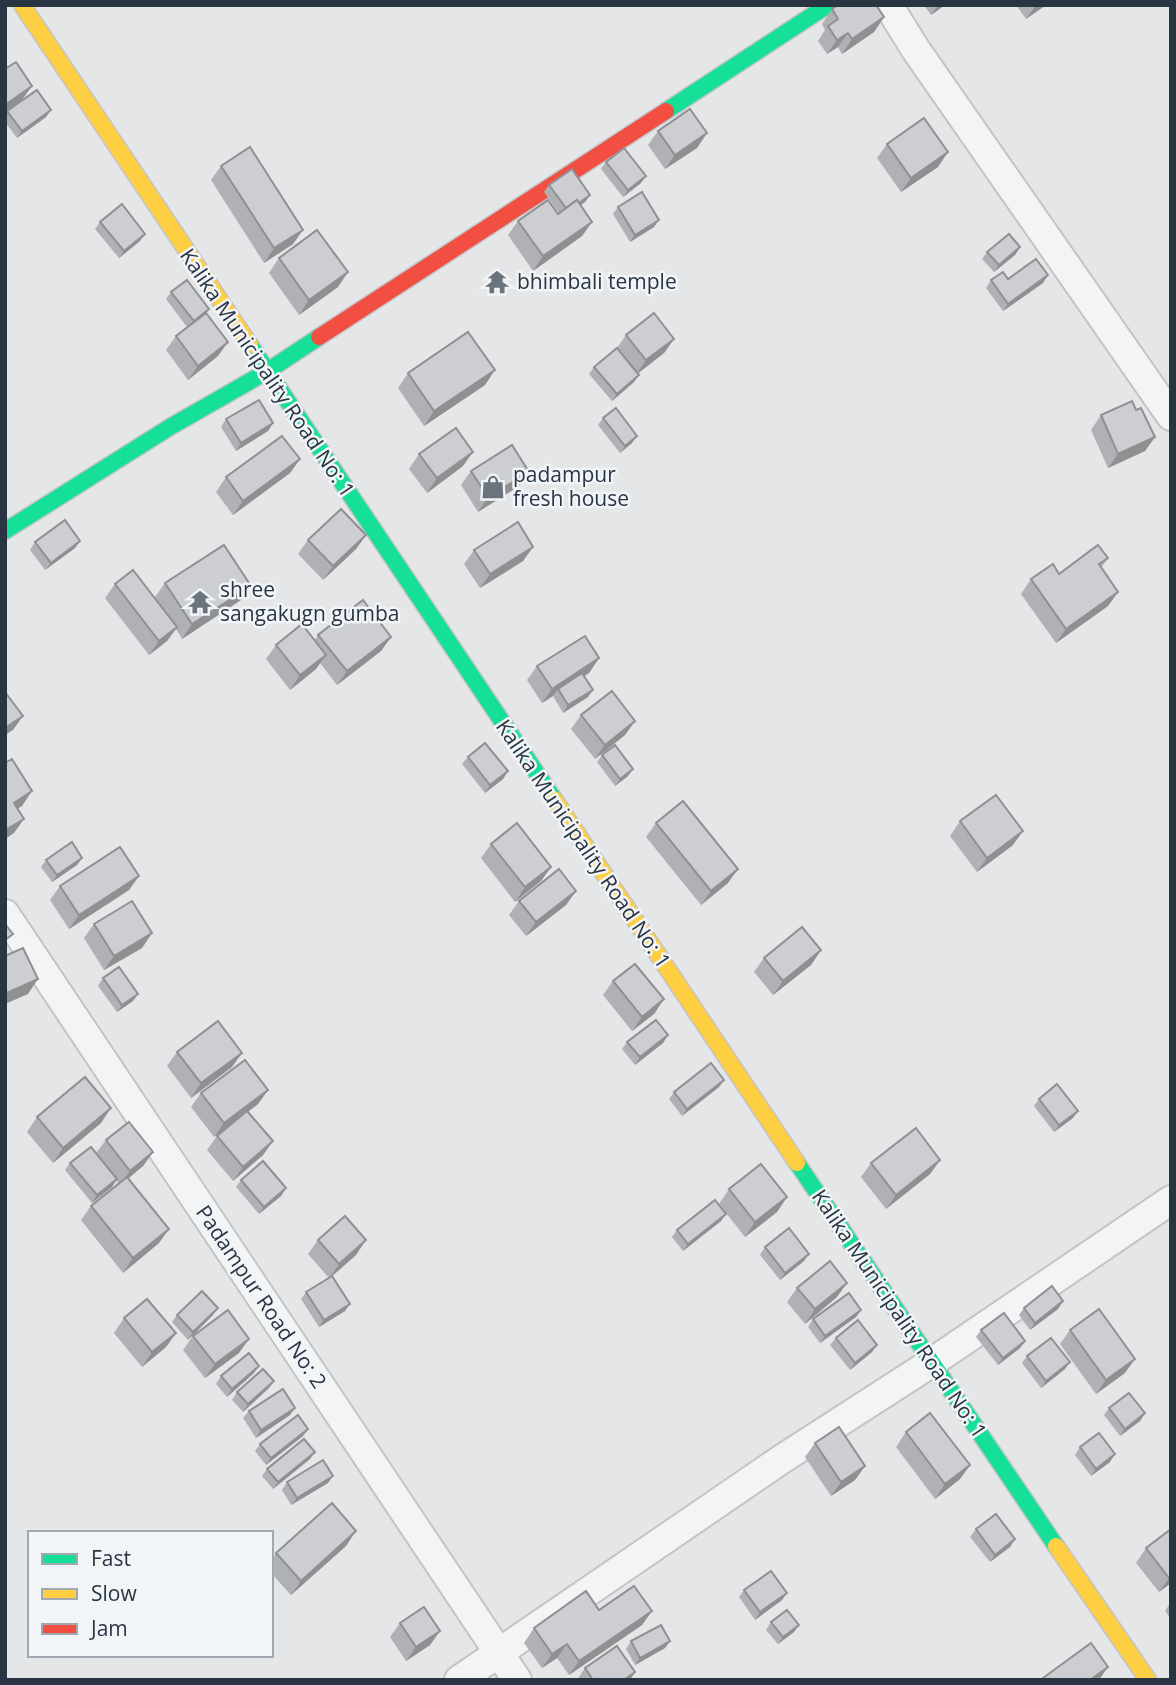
<svg xmlns="http://www.w3.org/2000/svg" width="1176" height="1685" font-family="'Open Sans',sans-serif">
<style>
.lines{fill:none;stroke-linecap:round;stroke-linejoin:round}
.street-casing{stroke:#c2c4c6;stroke-width:32}
.fast-casing{stroke:#c2c4c6;stroke-width:19}
.slow-casing{stroke:#c2c4c6;stroke-width:19}
.jam-casing{stroke:#c2c4c6;stroke-width:19}
.street{stroke:#f3f4f6;stroke-width:28}
.fast{stroke:#16e098;stroke-width:16}
.slow{stroke:#ffcf43;stroke-width:16}
.jam{stroke:#f24e42;stroke-width:16}
.wall{fill:#afb1b4}
.shaded-wall{fill:#8f9092}
.building{fill:#ccced1;stroke:#8f9092;stroke-width:2}
.labels{text-anchor:middle;stroke-width:5;stroke-linejoin:round;paint-order:stroke}
.poi-label{font-size:21px;fill:#2a3543;stroke:#f2f5f8;text-anchor:start}
.street-label{font-size:21px;fill:#2a3543;stroke:#f2f5f8}
</style>
<rect width="100%" height="100%" fill="#e4e6e8"/>
<g class="lines">
<!-- street casing -->
<g class="street-casing">
<g id="street">
<polyline points="888,5 916,50 1171,416"/>
<polyline points="5,914 517,1680"/>
<polyline points="459,1680 782,1459 931,1363 1171,1200"/>
</g>
</g>
<!-- fast casing -->
<g class="fast-casing">
<g id="fast">
<polyline points="666,111 828,5"/>
<polyline points="250,345 554,799"/>
<polyline points="5,531 170,427 266,372 319,337"/>
<polyline points="797,1163 1056,1546"/>
</g>
</g>
<!-- slow casing -->
<g class="slow-casing">
<g id="slow">
<polyline points="22,5 250,345"/>
<polyline points="554,799 797,1163"/>
<polyline points="1056,1546 1148,1680"/>
</g>
</g>
<!-- jam casing -->
<g class="jam-casing">
<polyline id="jam" points="319,337 666,111"/>
</g>
<!-- street -->
<use href="#street" class="street"/>
<!-- fast -->
<use href="#fast" class="fast"/>
<!-- slow -->
<use href="#slow" class="slow"/>
<!-- jam -->
<use href="#jam" class="jam"/>
</g>
<!-- wall -->
<g class="wall">
<polygon points="924,5 945,5 931,15"/>
<polygon points="1016,5 1046,5 1026,19"/>
<polygon points="832,9 884,17 874,32 842,54 838,47 827,54 818,41 825,30 822,24"/>
<polygon points="5,69 23,100 46,117 17,138 5,122 5,114 7,111 5,112"/>
<polygon points="658,131 707,133 697,148 665,169 648,145"/>
<polygon points="887,144 938,167 901,192 877,158"/>
<polygon points="606,162 641,183 623,197 601,169"/>
<polygon points="221,166 293,244 264,263 211,180"/>
<polygon points="549,185 590,195 585,202 581,205 592,222 582,236 533,271 508,235 518,221 559,213 544,192"/>
<polygon points="618,207 654,227 630,242 613,214"/>
<polygon points="100,222 140,241 119,258 95,229"/>
<polygon points="1020,247 1015,255 994,272 982,259 987,252"/>
<polygon points="279,258 338,287 299,315 269,273"/>
<polygon points="1008,279 1043,283 1003,311 986,288 991,280"/>
<polygon points="171,292 209,309 206,313 218,356 188,380 166,350 176,336 187,327 166,299"/>
<polygon points="626,335 674,339 664,353 638,373 634,382 612,401 589,374 594,367 617,348"/>
<polygon points="408,373 485,385 424,426 398,388"/>
<polygon points="1136,410 1155,437 1145,451 1108,468 1091,430 1101,415"/>
<polygon points="603,418 632,443 620,453 598,425"/>
<polygon points="226,419 273,423 268,431 236,451 221,427"/>
<polygon points="419,454 463,466 427,493 409,469"/>
<polygon points="300,459 290,473 233,515 216,492 226,477"/>
<polygon points="471,471 519,486 478,512 461,485"/>
<polygon points="366,535 356,549 323,580 298,554 308,540"/>
<polygon points="35,542 75,548 45,570 30,550"/>
<polygon points="533,547 523,561 480,588 464,564 474,550"/>
<polygon points="1108,558 1101,568 1118,592 1108,606 1056,643 1021,594 1031,579 1059,574"/>
<polygon points="165,583 241,600 182,639 176,629 167,641 149,655 105,598 115,584 160,605 155,597"/>
<polygon points="318,635 391,637 381,651 337,685 320,663 316,669 290,690 266,659 276,645 314,641"/>
<polygon points="599,658 589,673 584,676 588,697 563,713 553,696 542,703 527,680 537,666"/>
<polygon points="581,715 635,721 625,735 595,759 571,729"/>
<polygon points="602,755 628,776 615,786 597,762"/>
<polygon points="468,757 508,771 503,779 485,793 462,764"/>
<polygon points="960,821 1013,845 977,872 950,836"/>
<polygon points="656,823 728,883 701,905 646,837"/>
<polygon points="491,844 551,867 541,881 515,902 481,858"/>
<polygon points="82,858 77,865 52,882 41,867 46,860"/>
<polygon points="60,886 129,890 69,929 50,900"/>
<polygon points="576,891 566,905 526,936 509,915 519,901"/>
<polygon points="94,924 152,933 142,948 104,970 84,938"/>
<polygon points="821,950 811,965 773,995 754,972 764,958"/>
<polygon points="103,978 133,1001 117,1012 98,986"/>
<polygon points="613,981 664,999 654,1014 632,1031 603,995"/>
<polygon points="627,1042 663,1043 635,1065 622,1049"/>
<polygon points="177,1052 232,1067 191,1098 167,1066"/>
<polygon points="719,1087 682,1116 669,1099 674,1092"/>
<polygon points="268,1090 258,1104 248,1112 273,1141 263,1155 233,1181 207,1150 217,1136 228,1127 214,1137 191,1107 201,1093"/>
<polygon points="1039,1099 1073,1118 1054,1132 1034,1106"/>
<polygon points="37,1117 101,1123 53,1163 27,1132"/>
<polygon points="106,1140 153,1152 143,1166 129,1178 159,1243 123,1273 81,1220 91,1206 119,1184 116,1180 112,1187 92,1203 65,1170 70,1163 96,1153"/>
<polygon points="940,1160 930,1174 886,1209 861,1177 871,1163"/>
<polygon points="241,1180 286,1188 281,1196 259,1214 236,1187"/>
<polygon points="729,1189 787,1197 777,1212 745,1237 719,1204"/>
<polygon points="721,1221 683,1251 672,1237 677,1230"/>
<polygon points="318,1240 356,1255 332,1276 345,1311 319,1327 301,1299 306,1292 329,1278 308,1254"/>
<polygon points="765,1247 804,1261 780,1280 760,1255"/>
<polygon points="797,1288 837,1297 805,1324 787,1302"/>
<polygon points="1063,1301 1058,1309 1030,1330 1019,1315 1024,1308"/>
<polygon points="861,1310 856,1317 820,1343 808,1327 813,1319"/>
<polygon points="177,1315 213,1315 188,1340 172,1322"/>
<polygon points="124,1318 176,1333 166,1347 142,1367 114,1333"/>
<polygon points="981,1330 1025,1341 1020,1348 998,1365 976,1337"/>
<polygon points="1070,1330 1125,1373 1096,1394 1060,1344"/>
<polygon points="193,1336 239,1353 205,1378 183,1350"/>
<polygon points="836,1338 877,1345 872,1352 850,1370 830,1345"/>
<polygon points="1027,1356 1065,1369 1041,1388 1022,1363"/>
<polygon points="254,1373 227,1397 216,1384 221,1376"/>
<polygon points="269,1388 243,1412 232,1400 237,1392"/>
<polygon points="1109,1408 1145,1413 1140,1421 1120,1436 1104,1415"/>
<polygon points="249,1411 290,1415 256,1438 243,1418"/>
<polygon points="906,1432 970,1465 960,1479 935,1499 896,1447"/>
<polygon points="303,1436 266,1465 255,1451 260,1444"/>
<polygon points="815,1443 865,1466 855,1480 831,1496 805,1457"/>
<polygon points="1080,1447 1110,1462 1091,1476 1075,1455"/>
<polygon points="310,1459 273,1489 262,1476 267,1469"/>
<polygon points="287,1482 328,1483 291,1505 282,1490"/>
<polygon points="976,1529 1015,1539 1010,1547 990,1562 970,1537"/>
<polygon points="1171,1529 1171,1583 1159,1592 1136,1563 1146,1548"/>
<polygon points="346,1546 291,1595 271,1573 271,1561 276,1553"/>
<polygon points="744,1590 787,1593 782,1600 755,1620 739,1597"/>
<polygon points="1171,1602 1171,1619 1165,1611"/>
<polygon points="599,1610 652,1611 642,1625 569,1675 557,1658 542,1668 524,1643 534,1628"/>
<polygon points="771,1622 794,1632 778,1644 766,1630"/>
<polygon points="400,1623 440,1631 430,1645 406,1661 390,1637"/>
<polygon points="631,1641 670,1641 665,1648 635,1665 626,1649"/>
<polygon points="585,1668 630,1680 577,1680"/>
</g>
<!-- shaded-wall -->
<g class="shaded-wall">
<polygon points="940,5 945,5 931,15 936,8"/>
<polygon points="1036,5 1046,5 1026,19"/>
<polygon points="884,17 874,32 842,54 852,39"/>
<polygon points="848,33 838,47 827,54 837,40"/>
<polygon points="32,86 22,100 5,112 5,105"/>
<polygon points="51,110 46,117 17,138 22,131"/>
<polygon points="707,133 697,148 665,169 675,155"/>
<polygon points="948,152 938,167 901,192 911,178"/>
<polygon points="646,176 641,183 623,197 628,190"/>
<polygon points="590,195 585,202 563,218 568,211"/>
<polygon points="659,220 654,227 630,242 635,235"/>
<polygon points="592,222 582,236 533,271 543,256"/>
<polygon points="303,230 293,244 264,263 274,248"/>
<polygon points="145,234 140,241 119,258 124,251"/>
<polygon points="1020,247 1015,255 994,272 999,265"/>
<polygon points="348,272 338,287 299,315 309,300"/>
<polygon points="1048,275 1043,283 1003,311 1008,304"/>
<polygon points="674,339 664,353 636,375 646,360"/>
<polygon points="228,342 218,356 188,380 198,366"/>
<polygon points="495,370 485,385 424,426 434,411"/>
<polygon points="639,375 634,382 612,401 617,394"/>
<polygon points="273,423 268,431 236,451 241,443"/>
<polygon points="637,436 632,443 620,453 625,446"/>
<polygon points="1155,437 1145,451 1108,468 1118,454"/>
<polygon points="473,452 463,466 427,493 437,478"/>
<polygon points="300,459 290,473 233,515 243,501"/>
<polygon points="529,472 519,486 478,512 488,497"/>
<polygon points="366,535 356,549 323,580 333,566"/>
<polygon points="80,541 75,548 45,570 51,563"/>
<polygon points="533,547 523,561 480,588 490,574"/>
<polygon points="251,586 241,600 182,639 192,624"/>
<polygon points="1118,592 1108,606 1056,643 1066,629"/>
<polygon points="177,627 167,641 149,655 159,641"/>
<polygon points="391,637 381,651 337,685 347,671"/>
<polygon points="326,655 316,669 290,690 300,675"/>
<polygon points="599,658 589,673 560,692 558,689 553,696 542,703 552,689"/>
<polygon points="593,690 588,697 563,713 568,705"/>
<polygon points="23,716 13,730 5,735 5,728"/>
<polygon points="635,721 625,735 595,759 605,745"/>
<polygon points="633,769 628,776 615,786 620,779"/>
<polygon points="508,771 503,779 485,793 490,785"/>
<polygon points="32,791 22,806 5,816 14,803"/>
<polygon points="24,819 14,833 5,839 5,832 7,829"/>
<polygon points="1023,831 1013,845 977,872 987,858"/>
<polygon points="82,858 77,865 52,882 57,875"/>
<polygon points="551,867 541,881 515,902 525,887"/>
<polygon points="738,869 728,883 701,905 711,891"/>
<polygon points="139,876 129,890 69,929 79,915"/>
<polygon points="576,891 566,905 526,936 536,922"/>
<polygon points="152,933 142,948 104,970 114,956"/>
<polygon points="821,950 811,965 773,995 783,981"/>
<polygon points="38,979 28,994 5,1004 5,996 7,993"/>
<polygon points="138,994 133,1001 117,1012 122,1005"/>
<polygon points="664,999 654,1014 632,1031 642,1017"/>
<polygon points="668,1035 663,1043 635,1065 640,1057"/>
<polygon points="242,1053 232,1067 191,1098 201,1083"/>
<polygon points="724,1080 719,1087 682,1116 687,1109"/>
<polygon points="268,1090 258,1104 214,1137 224,1123"/>
<polygon points="111,1108 101,1123 53,1163 63,1148"/>
<polygon points="1078,1111 1073,1118 1054,1132 1059,1125"/>
<polygon points="273,1141 263,1155 233,1181 243,1167"/>
<polygon points="153,1152 143,1166 120,1185 130,1171"/>
<polygon points="940,1160 930,1174 886,1209 896,1195"/>
<polygon points="117,1179 112,1187 92,1203 97,1195"/>
<polygon points="286,1188 281,1196 259,1214 264,1207"/>
<polygon points="787,1197 777,1212 745,1237 755,1222"/>
<polygon points="726,1214 721,1221 683,1251 688,1244"/>
<polygon points="169,1229 159,1243 123,1273 133,1258"/>
<polygon points="366,1240 356,1255 329,1279 339,1264"/>
<polygon points="809,1254 804,1261 780,1280 785,1273"/>
<polygon points="847,1283 837,1297 805,1324 815,1309"/>
<polygon points="1063,1301 1058,1309 1030,1330 1035,1323"/>
<polygon points="350,1304 345,1311 319,1327 324,1320"/>
<polygon points="218,1308 213,1315 188,1340 193,1332"/>
<polygon points="861,1310 856,1317 820,1343 825,1336"/>
<polygon points="176,1333 166,1347 142,1367 152,1352"/>
<polygon points="249,1339 239,1353 205,1378 215,1364"/>
<polygon points="1025,1341 1020,1348 998,1365 1003,1358"/>
<polygon points="877,1345 872,1352 850,1370 855,1363"/>
<polygon points="1135,1359 1125,1373 1096,1394 1106,1380"/>
<polygon points="1070,1362 1065,1369 1041,1388 1046,1381"/>
<polygon points="259,1366 254,1373 227,1397 232,1389"/>
<polygon points="274,1381 269,1388 243,1412 248,1404"/>
<polygon points="295,1408 290,1415 256,1438 261,1430"/>
<polygon points="1145,1413 1140,1421 1120,1436 1125,1429"/>
<polygon points="308,1429 303,1436 266,1465 271,1458"/>
<polygon points="315,1452 310,1459 273,1489 278,1482"/>
<polygon points="1115,1454 1110,1462 1091,1476 1096,1469"/>
<polygon points="970,1465 960,1479 935,1499 945,1484"/>
<polygon points="865,1466 855,1480 831,1496 841,1482"/>
<polygon points="333,1476 328,1483 291,1505 297,1498"/>
<polygon points="356,1531 346,1546 291,1595 301,1581"/>
<polygon points="1015,1539 1010,1547 990,1562 995,1555"/>
<polygon points="1171,1576 1171,1583 1159,1592 1169,1578"/>
<polygon points="787,1593 782,1600 755,1620 760,1612"/>
<polygon points="652,1611 642,1625 569,1675 579,1661"/>
<polygon points="799,1625 794,1632 778,1644 783,1637"/>
<polygon points="440,1631 430,1645 406,1661 416,1647"/>
<polygon points="670,1641 665,1648 635,1665 640,1658"/>
<polygon points="567,1644 557,1658 542,1668 552,1654"/>
<polygon points="1108,1667 1099,1680 1090,1680"/>
<polygon points="635,1672 630,1680 624,1680"/>
</g>
<!-- building -->
<g class="building">
<polygon points="838,5 876,5 884,17 852,39 848,33 837,40 828,26 838,19 832,9"/>
<polygon points="16,62 32,86 5,105 5,69"/>
<polygon points="37,90 51,110 22,131 7,111"/>
<polygon points="690,109 707,133 675,155 658,131"/>
<polygon points="924,118 948,152 911,178 887,144"/>
<polygon points="250,147 303,230 274,248 221,166"/>
<polygon points="624,148 646,176 628,190 606,162"/>
<polygon points="572,169 590,195 579,203 577,200 566,208 549,185"/>
<polygon points="642,192 659,220 635,235 618,207"/>
<polygon points="548,200 558,214 577,200 592,222 543,256 518,221"/>
<polygon points="122,204 145,234 124,251 100,222"/>
<polygon points="317,230 348,272 309,300 279,258"/>
<polygon points="1009,234 1020,247 999,265 987,252"/>
<polygon points="1036,259 1048,275 1008,304 991,280 1003,272 1008,279"/>
<polygon points="187,280 209,309 194,321 171,292"/>
<polygon points="206,313 228,342 198,366 176,336"/>
<polygon points="654,313 674,339 646,360 626,335"/>
<polygon points="468,332 495,370 434,411 408,373"/>
<polygon points="617,348 639,375 617,394 594,367"/>
<polygon points="259,400 273,423 241,443 226,419"/>
<polygon points="1132,401 1136,410 1141,408 1155,437 1118,454 1101,415"/>
<polygon points="616,408 637,436 625,446 603,418"/>
<polygon points="456,428 473,452 437,478 419,454"/>
<polygon points="282,436 300,459 243,501 226,477"/>
<polygon points="512,445 529,472 488,497 471,471"/>
<polygon points="341,509 366,535 333,566 308,540"/>
<polygon points="65,520 80,541 51,563 35,542"/>
<polygon points="518,522 533,547 490,574 474,550"/>
<polygon points="224,545 251,586 192,624 165,583"/>
<polygon points="1098,545 1108,558 1099,564 1118,592 1066,629 1031,579 1053,564 1059,574"/>
<polygon points="133,570 177,627 159,641 115,584"/>
<polygon points="363,600 391,637 347,671 318,635"/>
<polygon points="302,624 326,655 300,675 276,645"/>
<polygon points="585,636 599,658 552,689 537,666"/>
<polygon points="582,673 593,690 568,705 558,689"/>
<polygon points="612,691 635,721 605,745 581,715"/>
<polygon points="5,692 23,716 5,728"/>
<polygon points="485,743 508,771 490,785 468,757"/>
<polygon points="615,745 633,769 620,779 602,755"/>
<polygon points="12,759 32,791 14,803 24,819 7,829 5,826 5,763"/>
<polygon points="996,795 1023,831 987,858 960,821"/>
<polygon points="683,801 738,869 711,891 656,823"/>
<polygon points="517,823 551,867 525,887 491,844"/>
<polygon points="72,842 82,858 57,875 46,860"/>
<polygon points="120,847 139,876 79,915 60,886"/>
<polygon points="559,869 576,891 536,922 519,901"/>
<polygon points="132,901 152,933 114,956 94,924"/>
<polygon points="5,924 13,934 5,940"/>
<polygon points="802,927 821,950 783,981 764,958"/>
<polygon points="23,948 38,979 7,993 5,989 5,956"/>
<polygon points="635,964 664,999 642,1017 613,981"/>
<polygon points="119,967 138,994 122,1005 103,978"/>
<polygon points="656,1020 668,1035 640,1057 627,1042"/>
<polygon points="218,1021 242,1053 201,1083 177,1052"/>
<polygon points="245,1060 268,1090 224,1123 201,1093"/>
<polygon points="711,1063 724,1080 687,1109 674,1092"/>
<polygon points="85,1077 111,1108 63,1148 37,1117"/>
<polygon points="1057,1084 1078,1111 1059,1125 1039,1099"/>
<polygon points="247,1111 273,1141 243,1167 217,1136"/>
<polygon points="129,1122 153,1152 130,1171 106,1140"/>
<polygon points="916,1128 940,1160 896,1195 871,1163"/>
<polygon points="91,1147 117,1179 97,1195 70,1163"/>
<polygon points="263,1161 286,1188 264,1207 241,1180"/>
<polygon points="761,1164 787,1197 755,1222 729,1189"/>
<polygon points="127,1177 169,1229 133,1258 91,1206"/>
<polygon points="715,1200 726,1214 688,1244 677,1230"/>
<polygon points="345,1216 366,1240 339,1264 318,1240"/>
<polygon points="789,1228 809,1254 785,1273 765,1247"/>
<polygon points="830,1261 847,1283 815,1309 797,1288"/>
<polygon points="332,1276 350,1304 324,1320 306,1292"/>
<polygon points="1052,1286 1063,1301 1035,1323 1024,1308"/>
<polygon points="202,1291 218,1308 193,1332 177,1315"/>
<polygon points="849,1293 861,1310 825,1336 813,1319"/>
<polygon points="147,1299 176,1333 152,1352 124,1318"/>
<polygon points="1099,1309 1135,1359 1106,1380 1070,1330"/>
<polygon points="228,1310 249,1339 215,1364 193,1336"/>
<polygon points="1004,1313 1025,1341 1003,1358 981,1330"/>
<polygon points="858,1320 877,1345 855,1363 836,1338"/>
<polygon points="1051,1338 1070,1362 1046,1381 1027,1356"/>
<polygon points="249,1353 259,1366 232,1389 221,1376"/>
<polygon points="263,1369 274,1381 248,1404 237,1392"/>
<polygon points="283,1389 295,1408 261,1430 249,1411"/>
<polygon points="1129,1393 1145,1413 1125,1429 1109,1408"/>
<polygon points="930,1413 970,1465 945,1484 906,1432"/>
<polygon points="298,1415 308,1429 271,1458 260,1444"/>
<polygon points="839,1427 865,1466 841,1482 815,1443"/>
<polygon points="1099,1433 1115,1454 1096,1469 1080,1447"/>
<polygon points="304,1439 315,1452 278,1482 267,1469"/>
<polygon points="323,1460 333,1476 297,1498 287,1482"/>
<polygon points="332,1503 356,1531 301,1581 276,1553"/>
<polygon points="996,1514 1015,1539 995,1555 976,1529"/>
<polygon points="1171,1529 1171,1576 1169,1578 1146,1548"/>
<polygon points="771,1571 787,1593 760,1612 744,1590"/>
<polygon points="634,1586 652,1611 579,1661 567,1644 552,1654 534,1628 586,1591 599,1610"/>
<polygon points="424,1607 440,1631 416,1647 400,1623"/>
<polygon points="787,1610 799,1625 783,1637 771,1622"/>
<polygon points="661,1625 670,1641 640,1658 631,1641"/>
<polygon points="1091,1643 1108,1667 1090,1680 1044,1680 1043,1678"/>
<polygon points="617,1646 635,1672 624,1680 593,1680 585,1668"/>
</g>
<!-- icons -->
<defs>
<g id="temple-bare" transform="scale(1.89)"><path d="M0-6L5-2H3V0L6.5 2.5H4V6H1.5V3h-3V6H-4V2.5H-6.5L-3 0V-2H-5Z" fill="#6b737d" stroke="#f2f5f8" stroke-width="2.5" paint-order="stroke"/></g>
<g id="shop-bare" transform="scale(1.89)"><path d="M-5-2.5h2.3a2.7 3.5 0 0 1 5.4 0H5L5.5 6h-11ZM-1.5-2.5h3a1.5 2.3 0 0 0-3 0Z" fill="#6b737d" stroke="#f2f5f8" stroke-width="2.5" paint-order="stroke"/></g>
</defs>
<g fill-rule="evenodd">
<use href="#temple-bare" x="497" y="282"/>
<use href="#shop-bare" x="493" y="487"/>
<use href="#temple-bare" x="200" y="602"/>
</g>
<g class="labels">
<!-- poi labels -->
<g class="poi-label">
<text x="517" y="289">bhimbali temple</text>
<text x="513" y="482">padampur<tspan x="513" dy="24">fresh house</tspan></text>
<text x="220" y="597">shree<tspan x="220" dy="24">sangakugn gumba</tspan></text>
</g>
<!-- street labels -->
<g class="street-label">
<text transform="translate(267 373) rotate(56)" y="7">Kalika Municipality Road No: 1</text>
<text transform="translate(583 844) rotate(56)" y="7">Kalika Municipality Road No: 1</text>
<text transform="translate(261 1297) rotate(56)" y="7">Padampur Road No: 2</text>
<text transform="translate(899 1314) rotate(56)" y="7">Kalika Municipality Road No: 1</text>
</g>
</g>
<!-- border -->
<rect width="1176" height="1685" fill="none" stroke="#2a3543" stroke-width="14"/>
<!-- legend -->
<rect x="28" y="1531" width="245" height="126" fill="#f2f5f8" stroke="#a2a8b0" stroke-width="2"/>
<rect x="42" y="1554" width="35" height="10" fill="#16e098" stroke="#a2a8b0" stroke-width="2"/>
<text x="91" y="1566" font-size="21" fill="#2a3543">Fast</text>
<rect x="42" y="1589" width="35" height="10" fill="#ffcf43" stroke="#a2a8b0" stroke-width="2"/>
<text x="91" y="1601" font-size="21" fill="#2a3543">Slow</text>
<rect x="42" y="1624" width="35" height="10" fill="#f24e42" stroke="#a2a8b0" stroke-width="2"/>
<text x="91" y="1636" font-size="21" fill="#2a3543">Jam</text>
</svg>
